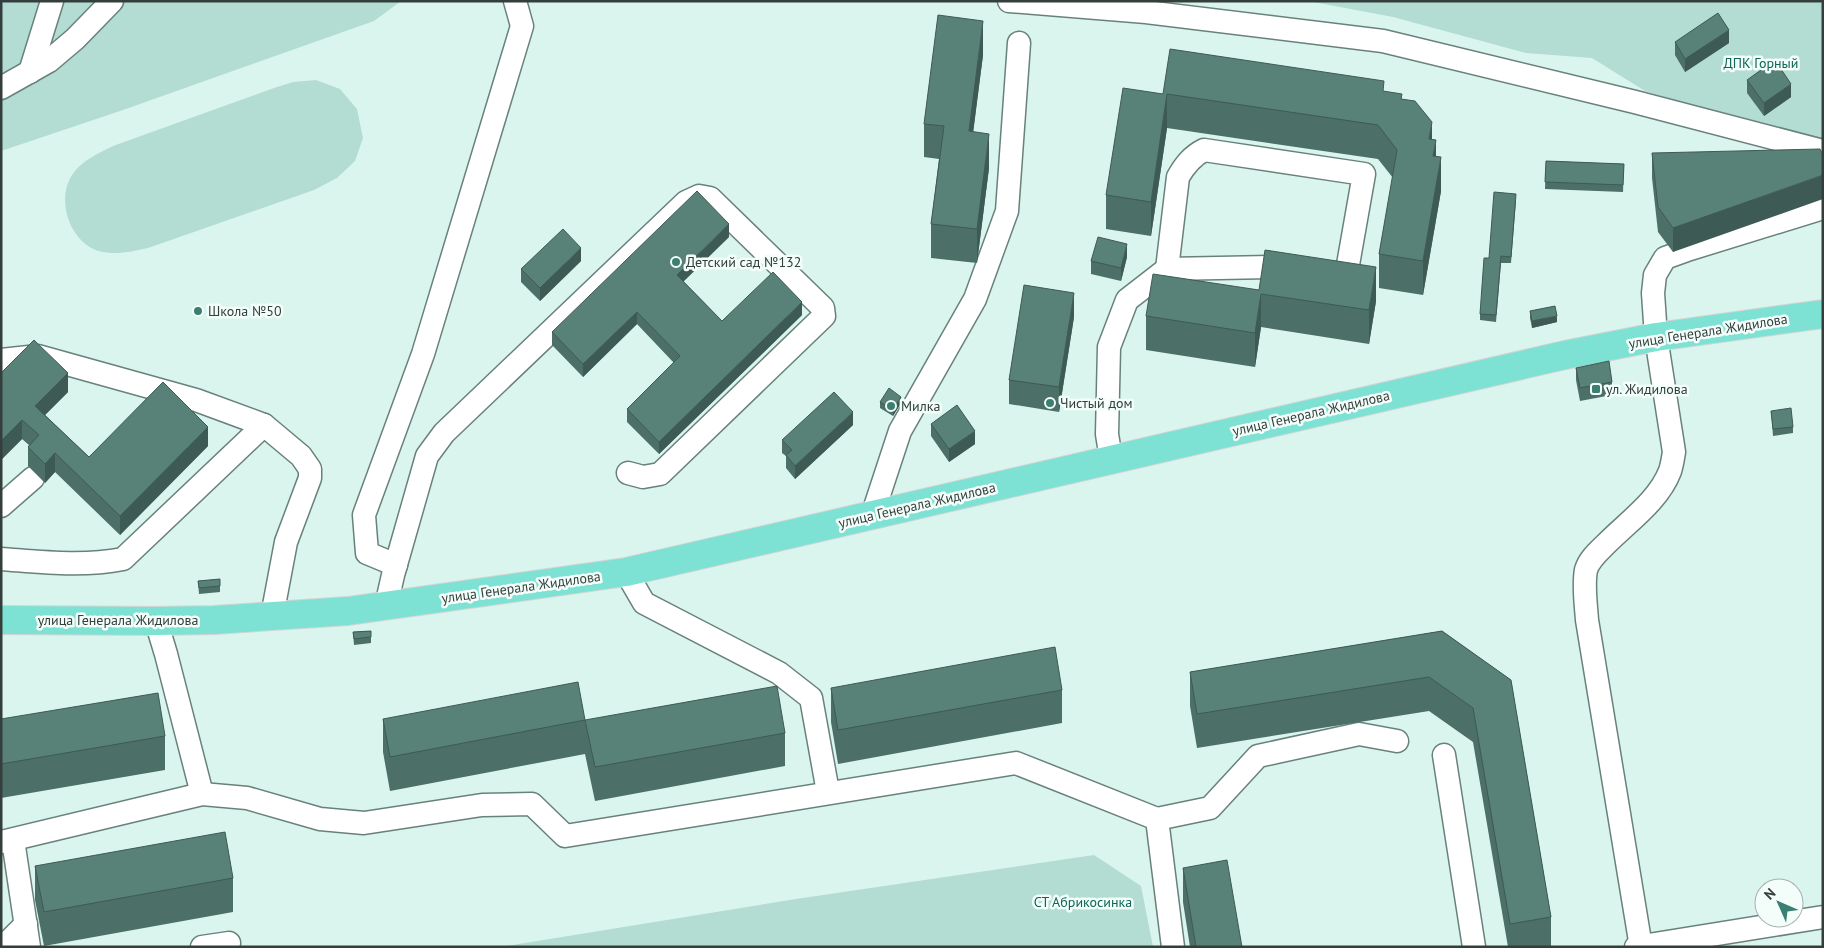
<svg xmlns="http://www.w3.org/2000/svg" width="1824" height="948" font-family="'PT Sans',sans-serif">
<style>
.green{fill:#b3dcd3}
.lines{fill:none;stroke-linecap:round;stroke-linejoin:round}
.minor-casing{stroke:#69817c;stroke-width:25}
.major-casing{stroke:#d2d5d4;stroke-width:30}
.minor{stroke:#fff;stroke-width:22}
.major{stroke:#7de2d3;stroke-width:28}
.wall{fill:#4c6f67}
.shaded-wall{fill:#3e5a54}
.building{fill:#588178;stroke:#3e5a54}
.poi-dot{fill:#3b7f72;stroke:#f3fefb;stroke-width:2}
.labels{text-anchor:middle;stroke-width:5;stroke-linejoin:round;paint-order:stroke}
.park-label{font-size:14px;fill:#0f6557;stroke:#f3fefb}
.poi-label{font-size:14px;fill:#343f3c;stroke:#f3fefb;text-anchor:start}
.street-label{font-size:14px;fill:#343f3c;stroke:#f3fefb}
</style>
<rect width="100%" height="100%" fill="#daf5ee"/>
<!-- green -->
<g class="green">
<polygon points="1,1 401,1 374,21 123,110 1,151"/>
<polygon points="1308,1 1823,1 1823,148 1645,91 1592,58 1526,53 1393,17"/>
<path d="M316,80L340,89L357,109L363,138L355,161L337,178L314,190L148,248C134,251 118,255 103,252C70,246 53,197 75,171C85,159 99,153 113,146L274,88L293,82Z"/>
<polygon points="1094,855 1141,886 1153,947 501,947 796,899"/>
</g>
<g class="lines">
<!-- minor casing -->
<g class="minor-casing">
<g id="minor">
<polyline points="1009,1 1146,12 1383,41 1635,102 1823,151"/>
<polyline points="30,72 52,1"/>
<polyline points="1,88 49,61 75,39 112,1"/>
<path d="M1167,269L1178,177C1185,165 1192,156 1204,150L1364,174L1346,276L1329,274"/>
<polyline points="1,360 38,356 196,400 264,425 301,456 310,469 310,478 286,542 272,616"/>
<polyline points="1111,459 1107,434 1109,347 1127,300 1167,269 1270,267 1293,270"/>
<polyline points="1,506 33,478"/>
<polyline points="872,516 900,431 975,299 1007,211 1019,43"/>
<path d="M1,559C42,562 82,567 123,559L264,425"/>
<polyline points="396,565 367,553 364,515 423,354 522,26 515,1"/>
<polyline points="626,572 644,603 779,673 811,698 828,792"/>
<polyline points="386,606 393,575 427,456 444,433 686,202 699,196 710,198 823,308 824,316 660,474 643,477 628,473"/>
<polyline points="156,621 166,654 202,794"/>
<polyline points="1444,755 1474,947"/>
<polyline points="1157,819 1210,808 1258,756 1359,734 1397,741"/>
<polyline points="13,840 29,947"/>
<polyline points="1,842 202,794 247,798 320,819 364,823 482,805 532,804 565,836 1016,763 1157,819 1173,947"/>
<polyline points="3,947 26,924"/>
<polyline points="202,947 229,943"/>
<polyline points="1636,947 1823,917"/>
<path d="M1641,947L1587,620C1586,605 1583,585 1586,570C1589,559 1599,551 1607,543C1629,521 1659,500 1670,471C1672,465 1673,458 1674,452L1656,337L1653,293L1655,275L1665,258L1690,249L1823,208"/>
</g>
</g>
<!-- major casing -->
<g class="major-casing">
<polyline id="major" points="1,620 156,621 214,620 348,611 626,572 1565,355 1656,337 1823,314"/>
</g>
<!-- minor -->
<use href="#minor" class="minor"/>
<!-- major -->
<use href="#major" class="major"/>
</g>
<!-- wall -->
<g class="wall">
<polygon points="1675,42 1729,43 1685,72 1675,55"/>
<polygon points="983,55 973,132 989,168 977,263 931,258 931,224 939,159 924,157 924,124"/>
<polygon points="1747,80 1791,97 1764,116 1747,93"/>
<polygon points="1384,91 1402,99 1432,140 1436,156 1441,191 1423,295 1379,288 1379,254 1393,178 1378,159 1167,128 1151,236 1106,229 1106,195 1163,94"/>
<polygon points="1652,153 1823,155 1673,252 1658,232 1652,178"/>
<polygon points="1546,161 1624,164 1623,192 1545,189"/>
<polygon points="1516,200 1511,263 1501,263 1496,322 1480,320 1480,314 1489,258"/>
<polygon points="729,237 683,281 722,321 802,315 659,454 627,422 627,409 674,363 637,324 583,377 552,345 552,332"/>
<polygon points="1127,257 1121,281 1091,274 1091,261"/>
<polygon points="581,261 540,301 521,282 521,269"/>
<polygon points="1259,290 1376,301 1369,344 1261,327 1255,367 1146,350 1146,316"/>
<polygon points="1530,311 1557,322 1532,328 1530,318"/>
<polygon points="1074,317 1059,412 1009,404 1009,380"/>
<polygon points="1576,368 1612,382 1612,395 1580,401 1576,380"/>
<polygon points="1,373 68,392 45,415 89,457 208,446 120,535 55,472 45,483 28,466 28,447 29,445 22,439 1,460"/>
<polygon points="880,402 901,403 893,416 880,408"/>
<polygon points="1771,411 1793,427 1793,433 1773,436"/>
<polygon points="931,424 975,444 949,462 931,436"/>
<polygon points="853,425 795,479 786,468 786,456 782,453 782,440"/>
<polygon points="220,579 220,592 199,594 198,581"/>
<polygon points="371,631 371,643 354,645 353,632"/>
<polygon points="1442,631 1511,680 1551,917 1551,947 1508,947 1473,742 1429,711 1197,748 1190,706 1190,672"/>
<polygon points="831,688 1062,690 1062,723 838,764 831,722"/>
<polygon points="1,719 165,736 165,770 1,798"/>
<polygon points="383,719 585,720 785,733 785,766 595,801 585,754 390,791 383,752"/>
<polygon points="35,866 233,878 233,912 44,946 35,900"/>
<polygon points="1183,868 1242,947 1190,947 1183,902"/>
</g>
<!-- shaded-wall -->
<g class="shaded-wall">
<polygon points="983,21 983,55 969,165 969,131"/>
<polygon points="1729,30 1729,43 1685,72 1685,59"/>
<polygon points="1791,84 1791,97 1764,116 1764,103"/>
<polygon points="1167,94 1167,128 1151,236 1151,202"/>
<polygon points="1432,122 1432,156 1429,139"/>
<polygon points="989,134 989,168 977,263 977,229"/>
<polygon points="1436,140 1436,174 1433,156"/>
<polygon points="1441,157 1441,191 1423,295 1423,261"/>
<polygon points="1823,175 1823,199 1673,252 1673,228"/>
<polygon points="729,224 729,237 677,288 677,275"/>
<polygon points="1127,244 1127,257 1121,281 1121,268"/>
<polygon points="581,248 581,261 540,301 540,288"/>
<polygon points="1376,267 1376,301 1369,344 1369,310"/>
<polygon points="1074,293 1074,317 1059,412 1059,387"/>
<polygon points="1261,294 1261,327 1255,367 1255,333"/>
<polygon points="802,302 802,315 659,454 659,442"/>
<polygon points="637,312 637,324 583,377 583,364"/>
<polygon points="1557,316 1557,322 1532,328 1532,321"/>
<polygon points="68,373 68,392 35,425 35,406"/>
<polygon points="901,397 901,403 893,416 893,410"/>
<polygon points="853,412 853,425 795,479 795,466"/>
<polygon points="22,420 22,439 1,460 1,441"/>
<polygon points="208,427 208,446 120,535 120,516"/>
<polygon points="975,431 975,444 949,462 949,449"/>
<polygon points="55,453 55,472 45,483 45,464"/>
</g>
<!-- building -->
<g class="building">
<polygon points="1718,13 1729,30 1685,59 1675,42"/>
<polygon points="938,15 983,21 969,131 989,134 977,229 931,224 944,126 924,124"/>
<polygon points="1170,49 1384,81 1383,91 1402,94 1401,99 1415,101 1432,122 1429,139 1436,140 1433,156 1441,157 1423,261 1379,254 1397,150 1378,125 1167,94 1151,202 1106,195 1123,88 1163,94"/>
<polygon points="1775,60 1791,84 1764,103 1747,80"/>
<polygon points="1820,149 1823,155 1823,175 1673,228 1658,207 1652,153"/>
<polygon points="1546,161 1624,164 1623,185 1545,182"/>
<polygon points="697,191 729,224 677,275 722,321 773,272 802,302 659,442 627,409 680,356 637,312 583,364 552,332"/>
<polygon points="1494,192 1516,194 1511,257 1501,256 1496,315 1480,314 1484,258 1489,258"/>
<polygon points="563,229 581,248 540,288 521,269"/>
<polygon points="1098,237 1127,244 1121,268 1091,261"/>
<polygon points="1265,250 1376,267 1369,310 1261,294 1255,333 1146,316 1153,274 1259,290"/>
<polygon points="1024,285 1074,293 1059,387 1009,380"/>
<polygon points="1555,306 1557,316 1532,321 1530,311"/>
<polygon points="34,340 68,373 35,406 89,457 163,382 208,427 120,516 55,453 45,464 28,447 39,435 22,420 1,441 1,373"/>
<polygon points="1609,361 1612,382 1580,388 1576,368"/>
<polygon points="889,388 901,397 893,410 880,402"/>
<polygon points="834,392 853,412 795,466 786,455 792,450 782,440"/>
<polygon points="957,405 975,431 949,449 931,424"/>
<polygon points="1791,408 1793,427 1773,429 1771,411"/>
<polygon points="220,579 220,586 199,588 198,581"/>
<polygon points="371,631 371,637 354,639 353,632"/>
<polygon points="1442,631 1511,680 1551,917 1510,924 1473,708 1429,677 1197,714 1190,672"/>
<polygon points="1055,647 1062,690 838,730 831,688"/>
<polygon points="578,682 585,720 777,686 785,733 595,767 585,720 390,757 383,719"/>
<polygon points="158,693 165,736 1,764 1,719"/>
<polygon points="225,832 233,878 44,912 35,866"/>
<polygon points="1227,860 1242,947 1196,947 1183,868"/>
</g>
<!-- markers -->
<g class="poi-dot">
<circle cx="676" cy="262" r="5"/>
<circle cx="198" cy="311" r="5"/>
<rect x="1591" y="384" width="10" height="10" rx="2.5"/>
<circle cx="1050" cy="403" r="5"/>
<circle cx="891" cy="406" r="5"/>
</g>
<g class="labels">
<!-- park labels -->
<g class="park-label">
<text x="1761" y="68">ДПК Горный</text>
<text x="1083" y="907">СТ Абрикосинка</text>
</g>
<!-- poi labels -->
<g class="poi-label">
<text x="686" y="267">Детский сад №132</text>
<text x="208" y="316">Школа №50</text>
<text x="1606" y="394">ул. Жидилова</text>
<text x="1060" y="408">Чистый дом</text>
<text x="901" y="411">Милка</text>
</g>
<!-- street labels -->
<g class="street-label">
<text transform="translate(1708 331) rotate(-9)" y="5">улица Генерала Жидилова</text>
<text transform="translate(1311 413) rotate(-13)" y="5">улица Генерала Жидилова</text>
<text transform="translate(917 505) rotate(-13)" y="5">улица Генерала Жидилова</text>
<text transform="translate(521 587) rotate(-8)" y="5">улица Генерала Жидилова</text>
<text x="118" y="625">улица Генерала Жидилова</text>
</g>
</g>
<!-- border -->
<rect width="1824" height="948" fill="none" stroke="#343f3c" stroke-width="5"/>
<!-- north arrow -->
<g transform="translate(1779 903) rotate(315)"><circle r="24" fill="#f3fefb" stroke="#a7b2af"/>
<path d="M0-4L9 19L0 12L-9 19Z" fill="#3b7f72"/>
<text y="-8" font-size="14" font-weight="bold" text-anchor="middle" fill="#343f3c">N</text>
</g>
</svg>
